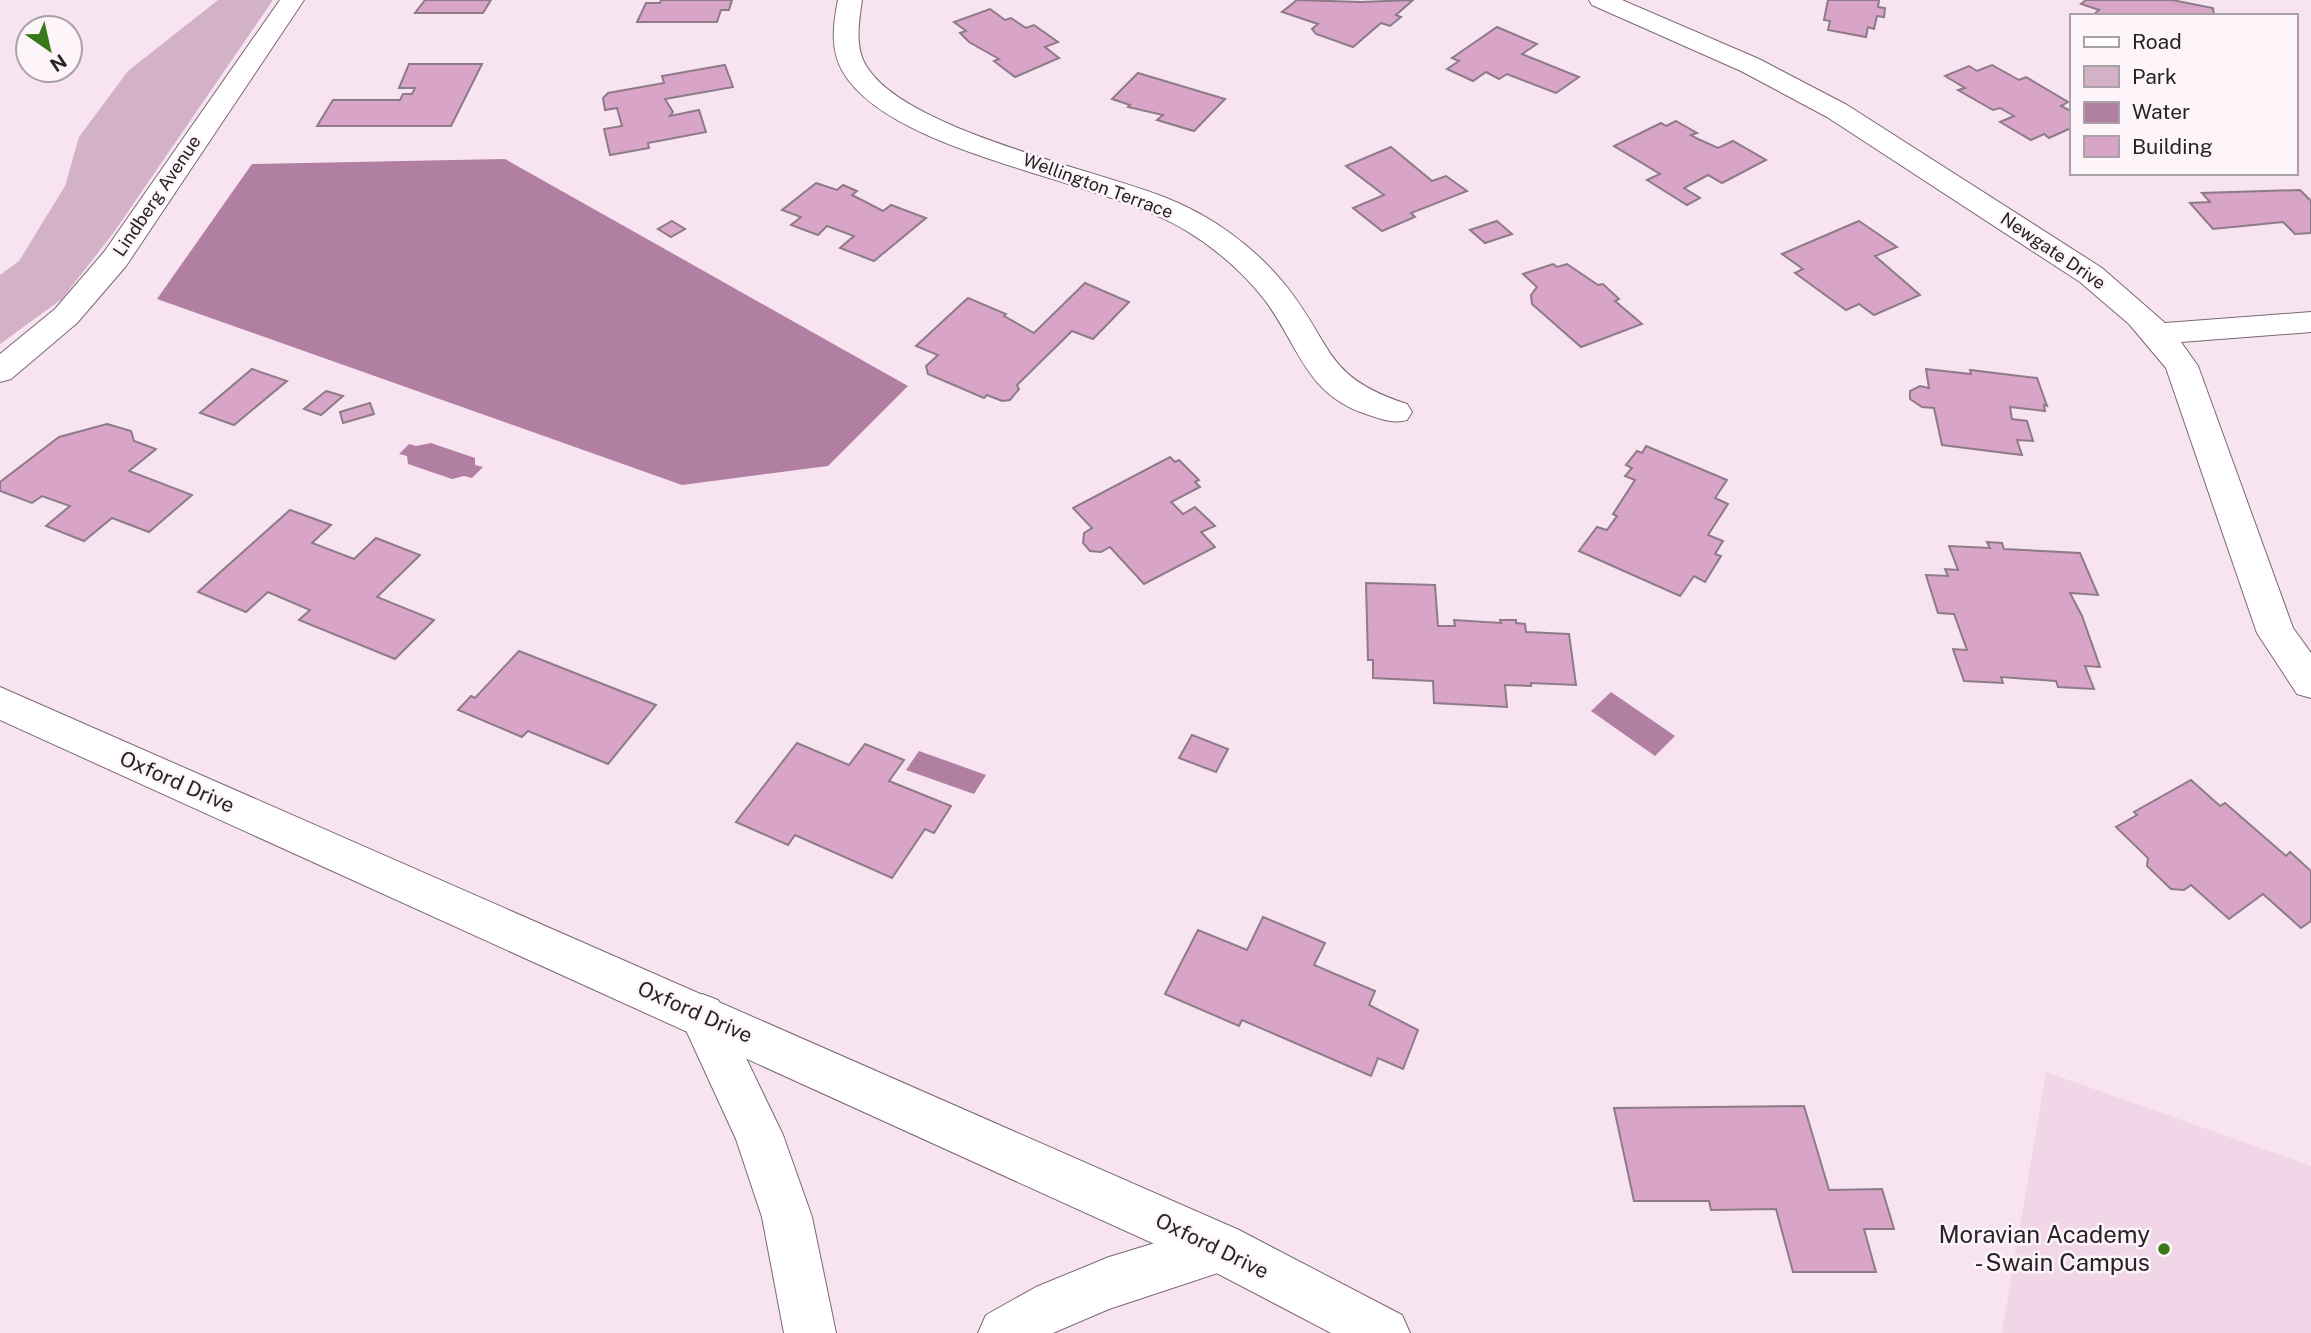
<svg xmlns="http://www.w3.org/2000/svg" width="2311" height="1333" font-family="'Public Sans',sans-serif">
<style>
.built{fill:#f1d6e8}
.green{fill:#d3b2c8}
.water{fill:#b07fa1}
.building{fill:#d8a5c9;stroke:#8d7b87;stroke-width:2}
.lines{fill:none;stroke-linecap:round;stroke-linejoin:round}
.minor-casing{stroke:#7a6874;stroke-width:2}
.tertiary-casing{stroke:#7a6874;stroke-width:2}
.secondary-casing{stroke:#7a6874;stroke-width:2}
.minor{fill:#fff;fill-rule:evenodd}
.tertiary{fill:#fff;fill-rule:evenodd}
.secondary{fill:#fff;fill-rule:evenodd}
.poi-dot{fill:#3a7917;stroke:#fdf5fa;stroke-width:2.5}
.labels{text-anchor:middle;stroke-width:5;stroke-linejoin:round;paint-order:stroke}
.far-street-label{font-size:18px;fill:#292227;stroke:#fdf5fa}
.street-label{font-size:21px;fill:#292227;stroke:#fdf5fa}
.near-poi-label{font-size:24px;fill:#292227;stroke:#fdf5fa;text-anchor:end}
</style>
<rect width="100%" height="100%" fill="#f8e3f1"/>
<!-- built -->
<polygon class="built" points="2046,1072 2311,1166 2311,1333 2002,1333"/>
<!-- green -->
<polygon class="green" points="218,0 273,0 114,232 62,299 0,344 0,275 19,261 65,186 79,137 128,71"/>
<!-- water -->
<g class="water">
<polygon points="505,159 908,386 828,466 682,485 157,299 252,164"/>
<polygon points="431,443 475,458 475,465 483,467 472,478 464,476 452,479 408,464 407,456 399,454 409,444 416,446"/>
<polygon points="1611,692 1675,736 1655,756 1591,711"/>
<polygon points="919,751 986,775 974,794 906,770"/>
</g>
<!-- building -->
<g class="building">
<polygon points="491,0 483,13 415,13 425,0"/>
<polygon points="661,0 732,0 729,10 721,10 717,22 637,22 646,3 660,3"/>
<polygon points="1297,0 1361,2 1413,0 1396,15 1401,17 1390,26 1381,23 1353,47 1316,34 1312,29 1318,24 1282,12"/>
<polygon points="1828,0 1879,0 1878,7 1885,8 1884,17 1877,16 1874,29 1868,27 1866,37 1828,30 1830,21 1824,20"/>
<polygon points="2086,0 2172,0 2213,8 2214,16 2092,16 2099,10 2081,4"/>
<polygon points="990,9 1005,20 1011,18 1026,28 1034,25 1058,42 1045,47 1059,58 1015,77 994,61 999,59 969,42 960,33 966,31 954,22"/>
<polygon points="1497,27 1537,44 1522,54 1579,77 1556,93 1507,74 1499,79 1486,72 1473,81 1447,69 1459,61 1452,58"/>
<polygon points="409,64 482,64 451,126 317,126 333,100 400,100 403,94 412,94 415,88 399,88"/>
<polygon points="725,65 733,87 665,99 673,112 670,116 699,110 706,132 648,143 649,148 610,155 604,129 622,126 617,108 605,110 603,98 608,93 664,83 662,76"/>
<polygon points="1992,65 2019,80 2026,77 2068,102 2061,106 2071,111 2071,128 2049,138 2044,134 2031,140 2000,122 2014,116 2000,108 1993,110 1958,90 1965,88 1945,76 1969,66 1977,71"/>
<polygon points="1138,73 1225,99 1194,131 1157,120 1163,115 1128,107 1130,105 1112,99"/>
<polygon points="1676,121 1697,133 1691,135 1698,139 1718,148 1733,141 1766,160 1722,183 1708,175 1684,188 1700,198 1687,205 1647,180 1660,174 1614,146 1661,123 1666,126"/>
<polygon points="1391,147 1432,181 1446,176 1467,191 1411,213 1415,217 1382,231 1353,208 1384,195 1346,166"/>
<polygon points="816,183 837,190 843,185 857,191 852,195 883,211 891,205 926,218 874,261 840,248 854,236 827,226 818,235 791,225 801,217 782,210"/>
<polygon points="2300,190 2311,201 2311,233 2295,234 2283,222 2213,229 2190,203 2210,202 2202,193"/>
<polygon points="672,221 685,229 671,237 658,229"/>
<polygon points="1497,221 1512,234 1485,243 1470,230"/>
<polygon points="1859,221 1897,247 1875,256 1920,295 1874,315 1859,304 1846,310 1795,273 1803,269 1782,254"/>
<polygon points="1553,264 1557,267 1567,264 1598,285 1603,284 1619,299 1615,301 1642,324 1581,347 1532,304 1531,295 1537,287 1523,274"/>
<polygon points="1085,283 1129,302 1093,339 1072,331 1017,385 1019,389 1010,400 1002,401 987,395 984,398 928,374 926,366 938,355 916,346 968,298 1006,314 1004,316 1034,333"/>
<polygon points="252,369 287,381 234,425 200,413"/>
<polygon points="1926,369 1971,374 1970,370 2037,378 2047,406 2044,405 2045,411 2010,407 2012,419 2027,421 2033,441 2017,440 2022,455 1942,445 1934,408 1922,407 1910,399 1910,391 1920,386 1929,388"/>
<polygon points="326,391 343,396 321,415 304,409"/>
<polygon points="370,403 374,414 343,423 340,412"/>
<polygon points="107,424 131,431 134,441 156,449 129,471 192,495 149,532 112,518 84,541 46,526 70,506 42,496 32,503 0,491 0,482 59,437"/>
<polygon points="1646,446 1727,480 1715,498 1728,504 1708,535 1723,541 1715,554 1721,556 1705,582 1694,576 1680,596 1579,551 1597,527 1607,530 1617,516 1613,514 1635,480 1625,476 1632,468 1626,465 1637,451 1642,453"/>
<polygon points="1170,457 1175,462 1179,460 1199,480 1195,482 1200,487 1171,502 1183,514 1195,507 1215,526 1201,532 1215,547 1144,584 1110,547 1101,552 1090,551 1083,543 1084,533 1092,528 1073,508"/>
<polygon points="290,510 331,525 312,543 354,559 376,538 420,555 377,597 434,620 395,659 299,620 310,610 268,592 246,612 198,592"/>
<polygon points="1987,542 2002,543 2004,549 2080,553 2098,595 2070,593 2082,616 2100,667 2085,666 2094,689 2058,687 2056,681 2001,677 2003,683 1964,681 1953,649 1967,650 1954,614 1938,613 1926,575 1948,576 1945,569 1958,570 1949,546 1990,548"/>
<polygon points="1366,583 1435,585 1438,626 1455,626 1454,620 1501,623 1500,620 1516,620 1516,623 1525,624 1526,632 1569,634 1576,685 1531,683 1531,686 1505,685 1507,707 1434,703 1433,681 1373,678 1373,660 1368,660"/>
<polygon points="519,651 656,705 608,764 528,731 522,737 458,710 471,696 475,698"/>
<polygon points="1192,735 1228,749 1216,772 1179,758"/>
<polygon points="797,743 849,765 865,744 904,760 889,781 951,806 934,833 925,829 892,878 795,835 788,845 736,822"/>
<polygon points="2191,780 2220,806 2225,803 2286,856 2290,852 2311,871 2311,921 2301,928 2263,894 2229,919 2191,885 2184,890 2171,889 2147,866 2148,858 2116,827 2137,815 2134,812"/>
<polygon points="1263,917 1325,943 1314,965 1375,991 1369,1005 1418,1030 1403,1069 1378,1058 1371,1076 1242,1020 1239,1026 1165,994 1198,930 1247,950"/>
<polygon points="1804,1106 1829,1190 1882,1189 1894,1229 1864,1229 1876,1272 1793,1272 1776,1209 1711,1210 1709,1201 1634,1201 1614,1108"/>
</g>
<g class="lines">
<!-- minor casing -->
<g class="minor-casing">
<g id="minor">
<path d="M838,0H862C859,21 854,48 867,67C906,130 1093,169 1164,197C1211,215 1255,247 1287,287C1334,347 1324,377 1407,404L1412,412L1407,420C1392,424 1381,419 1366,414C1305,394 1299,345 1264,299C1242,271 1215,248 1185,230C1100,178 892,155 843,72C830,50 833,24 838,0Z"/>
<polygon points="1589,0 1622,0 1759,59 1847,105 2102,268 2165,323 2311,312 2311,332 2181,342 2198,366 2293,628 2311,653 2311,698 2297,694 2257,633 2166,368 2129,324 2080,282 1827,117 1741,71 1592,5"/>
<polygon points="702,994 718,1000 783,1135 812,1217 836,1333 784,1333 762,1217 736,1139 679,1015 686,1000"/>
<polygon points="1221,1223 1239,1230 1246,1248 1239,1266 1109,1309 1053,1333 978,1333 986,1315 1036,1287 1109,1257"/>
</g>
</g>
<!-- tertiary casing -->
<g class="tertiary-casing">
<polygon id="tertiary" points="280,0 304,0 126,266 77,323 11,379 0,382 0,354 55,309 104,252"/>
</g>
<!-- secondary casing -->
<g class="secondary-casing">
<polygon id="secondary" points="0,687 1239,1230 1402,1315 1410,1333 1331,1333 1203,1266 0,720"/>
</g>
<!-- minor -->
<use href="#minor" class="minor"/>
<!-- tertiary -->
<use href="#tertiary" class="tertiary"/>
<!-- secondary -->
<use href="#secondary" class="secondary"/>
</g>
<!-- markers -->
<circle class="poi-dot" cx="2164" cy="1249" r="7"/>
<g class="labels">
<!-- far-street labels -->
<g class="far-street-label">
<text transform="translate(1098 186) rotate(20)" y="6">Wellington Terrace</text>
<text transform="translate(157 196) rotate(-56)" y="6">Lindberg Avenue</text>
<text transform="translate(2053 251) rotate(34)" y="6">Newgate Drive</text>
</g>
<!-- street labels -->
<g class="street-label">
<text transform="translate(177 782) rotate(24)" y="7">Oxford Drive</text>
<text transform="translate(695 1012) rotate(24)" y="7">Oxford Drive</text>
<text transform="translate(1212 1246) rotate(26)" y="7">Oxford Drive</text>
</g>
<!-- near-poi labels -->
<g class="near-poi-label">
<text x="2150" y="1243">Moravian Academy<tspan x="2150" dy="28">- Swain Campus</tspan></text>
</g>
</g>
<!-- legend -->
<rect x="2070" y="14" width="228" height="161" fill="#fdf5fa" stroke="#a8a1a6" stroke-width="2"/>
<rect x="2084" y="37" width="35" height="10" fill="#ffffff" stroke="#a8a1a6" stroke-width="2"/>
<text x="2132" y="49" font-size="21" fill="#292227">Road</text>
<rect x="2084" y="66" width="35" height="21" fill="#d3b2c8" stroke="#a8a1a6" stroke-width="2"/>
<text x="2132" y="84" font-size="21" fill="#292227">Park</text>
<rect x="2084" y="102" width="35" height="21" fill="#b07fa1" stroke="#a8a1a6" stroke-width="2"/>
<text x="2132" y="119" font-size="21" fill="#292227">Water</text>
<rect x="2084" y="136" width="35" height="21" fill="#d8a5c9" stroke="#a8a1a6" stroke-width="2"/>
<text x="2132" y="154" font-size="21" fill="#292227">Building</text>
<!-- north arrow -->
<g transform="translate(49 49) rotate(146)"><circle r="33" fill="#fdf5fa" stroke="#a8a1a6" stroke-width="2"/>
<path d="M0-5L12 26L0 18L-12 26Z" fill="#3a7917"/>
<text y="-10" font-size="19" font-weight="bold" text-anchor="middle" fill="#292227">N</text>
</g>
</svg>
